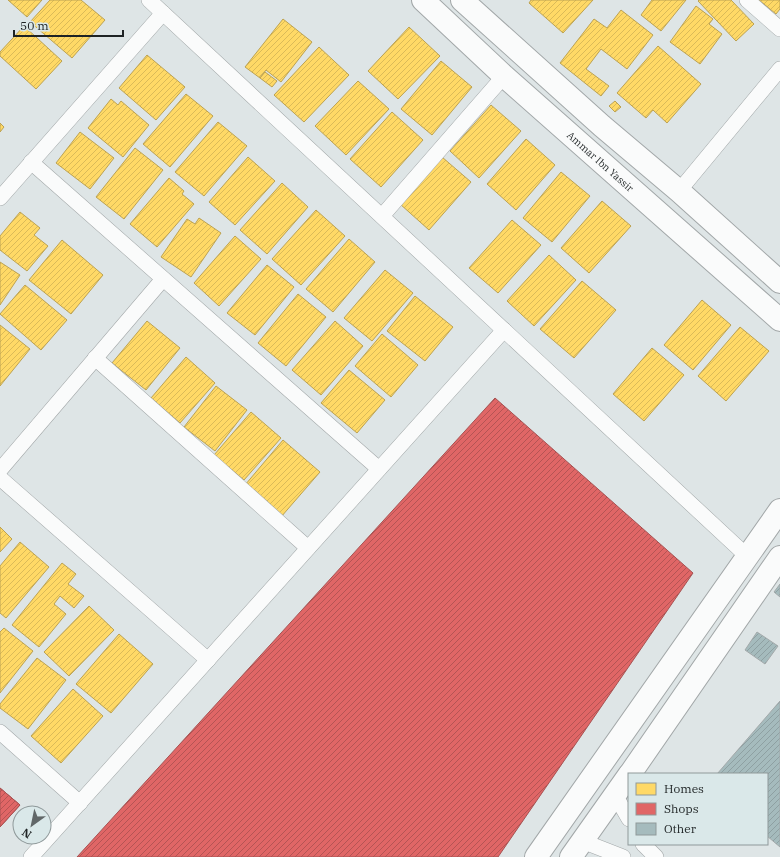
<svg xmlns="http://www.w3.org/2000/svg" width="780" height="857" font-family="'IBM Plex Serif',serif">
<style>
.homes{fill:url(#homes-hatch);stroke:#bca252}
.shops{fill:url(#shops-hatch);stroke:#a65252}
.building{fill:url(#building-hatch);stroke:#a3a9aa}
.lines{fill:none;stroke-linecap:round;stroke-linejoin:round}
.street-casing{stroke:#a2a7a8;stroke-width:16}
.secondary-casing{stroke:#a2a7a8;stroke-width:24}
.street{stroke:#fafbfb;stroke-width:15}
.secondary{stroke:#fafbfb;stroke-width:22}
.labels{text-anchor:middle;stroke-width:4;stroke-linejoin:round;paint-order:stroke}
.street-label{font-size:10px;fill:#1e2324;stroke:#dae8e9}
</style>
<defs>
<pattern id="homes-hatch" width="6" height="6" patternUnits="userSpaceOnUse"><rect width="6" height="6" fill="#ffd966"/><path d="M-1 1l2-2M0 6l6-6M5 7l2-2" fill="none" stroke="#daba58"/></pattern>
<pattern id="shops-hatch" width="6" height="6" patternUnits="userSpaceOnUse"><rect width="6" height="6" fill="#e06666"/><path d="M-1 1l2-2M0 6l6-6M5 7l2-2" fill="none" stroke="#b55454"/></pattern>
<pattern id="building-hatch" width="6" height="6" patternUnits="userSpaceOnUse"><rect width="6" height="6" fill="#a5bbbd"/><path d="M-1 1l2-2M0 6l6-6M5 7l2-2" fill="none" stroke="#8ea0a2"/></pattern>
</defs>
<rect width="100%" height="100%" fill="#dee5e6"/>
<!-- homes -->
<g class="homes">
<polygon points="8,0 42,0 27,17"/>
<polygon points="50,0 81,0 105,20 72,58 30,22"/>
<polygon points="531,0 593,0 563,33 529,3"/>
<polygon points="652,0 686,0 661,31 641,15"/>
<polygon points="699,0 731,0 754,24 736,41 698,1"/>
<polygon points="759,0 780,0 780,9 776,14"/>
<polygon points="696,6 713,19 709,24 722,34 700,64 670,42"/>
<polygon points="621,10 653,35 627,69 601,49 586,69 609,86 601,96 560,63 594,19 607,28"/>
<polygon points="283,19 312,42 281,82 266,70 260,78 245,67"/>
<polygon points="24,26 62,61 36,89 0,56 0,52"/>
<polygon points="409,27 440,56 398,99 368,71"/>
<polygon points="658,46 701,84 667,123 653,110 646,118 617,93"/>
<polygon points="319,47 349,75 304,122 274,95"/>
<polygon points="147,55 185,87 156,120 119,88"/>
<polygon points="441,61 472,87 432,135 401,109"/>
<polygon points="265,72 277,81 272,87 260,78"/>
<polygon points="358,81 389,109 346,155 315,126"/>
<polygon points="186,94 213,116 170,167 143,144"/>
<polygon points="111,99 118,105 121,101 149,125 123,157 88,128"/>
<polygon points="615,101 621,107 615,112 609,106"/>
<polygon points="491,105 521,131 479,178 450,151"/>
<polygon points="392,112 423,140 381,187 350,159"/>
<polygon points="218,122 247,146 204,196 175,172"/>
<polygon points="0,123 4,127 0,132"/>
<polygon points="80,132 114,158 90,189 56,163"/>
<polygon points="526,139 555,165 516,210 487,184"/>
<polygon points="135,148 163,170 124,219 96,197"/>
<polygon points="248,157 275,181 235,225 209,202"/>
<polygon points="442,157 471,182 429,230 400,204"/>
<polygon points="561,172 590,196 552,242 523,218"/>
<polygon points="169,178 184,191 182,194 194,204 157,247 130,224"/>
<polygon points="282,183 308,207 267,254 240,230"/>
<polygon points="602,201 631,226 589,273 561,248"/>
<polygon points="316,210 345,236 301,285 272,259"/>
<polygon points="20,212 40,228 34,235 48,246 27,271 0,250 0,236"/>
<polygon points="199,218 221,233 191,277 161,257 187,219 195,224"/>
<polygon points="512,220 541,245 498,293 469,268"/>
<polygon points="235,236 261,259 219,306 194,283"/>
<polygon points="349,239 375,262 333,312 306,289"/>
<polygon points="62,240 103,275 71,314 29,280"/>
<polygon points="549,255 576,280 534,326 507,301"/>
<polygon points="0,262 20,275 0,305"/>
<polygon points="267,265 294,287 255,335 227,313"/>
<polygon points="385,270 413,293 372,341 344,318"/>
<polygon points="582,281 616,310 574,358 540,329"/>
<polygon points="25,285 67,320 41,350 0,314"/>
<polygon points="298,294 326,317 286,366 258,343"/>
<polygon points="415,296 453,327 425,361 387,331"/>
<polygon points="702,300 731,325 693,370 664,345"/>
<polygon points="147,321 180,348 146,390 112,363"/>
<polygon points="335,321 363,346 321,395 292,370"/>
<polygon points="0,325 30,349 0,386"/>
<polygon points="740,327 769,351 726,401 698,376"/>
<polygon points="382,334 418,365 391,397 355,366"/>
<polygon points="652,348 684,375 644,421 613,394"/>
<polygon points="186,357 215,383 180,423 151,398"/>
<polygon points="349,370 385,400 357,433 321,403"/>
<polygon points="216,386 247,410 215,451 184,427"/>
<polygon points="251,412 281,438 244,480 214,455"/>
<polygon points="283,440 320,472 281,517 245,485"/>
<polygon points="0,527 12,539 0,552"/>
<polygon points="20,542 49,567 6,618 0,613 0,566"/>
<polygon points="62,563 76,574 68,584 84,596 74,608 60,596 54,604 66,614 39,647 12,625"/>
<polygon points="89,606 114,630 69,676 44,652"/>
<polygon points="4,628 33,651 0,693 0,632"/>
<polygon points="119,634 153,664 111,713 76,684"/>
<polygon points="37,658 66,680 28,729 0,708 0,704"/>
<polygon points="73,689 103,716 61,763 31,736"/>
</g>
<!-- shops -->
<g class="shops">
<polygon points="495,398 693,573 498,857 77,857"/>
<polygon points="0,788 20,805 0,827"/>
<polygon points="0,788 20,805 0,827"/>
</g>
<!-- building -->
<g class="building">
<polygon points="780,584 780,597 774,592"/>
<polygon points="757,632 778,646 765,664 745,650"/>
<polygon points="780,701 780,847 767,836 767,774 717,774"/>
</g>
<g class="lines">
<!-- street casing -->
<g class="street-casing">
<g id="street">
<polyline points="149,0 748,557"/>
<polyline points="747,0 780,29"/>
<polyline points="31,162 379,469"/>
<polyline points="679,191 780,69"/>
<polyline points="0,198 163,13"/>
<polyline points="382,216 504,76"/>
<polyline points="95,358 308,548"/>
<polyline points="0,470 163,279"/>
<polyline points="0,478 208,660"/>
<polyline points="0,732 80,803"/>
<polyline points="615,795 629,819"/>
<polyline points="582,841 623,857"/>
<polyline points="643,844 656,857"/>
<polyline points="31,857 504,330"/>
</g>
</g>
<!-- secondary casing -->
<g class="secondary-casing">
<g id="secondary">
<path id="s1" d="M423,0L504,76L780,320"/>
<polyline points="462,0 602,126 679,191 780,282"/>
<polyline points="630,774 780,557"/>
<polyline points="536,857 780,510"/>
<polyline points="571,857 629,775"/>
</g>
</g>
<!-- street -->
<use href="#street" class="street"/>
<!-- secondary -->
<use href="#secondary" class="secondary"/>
</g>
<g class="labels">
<!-- street labels -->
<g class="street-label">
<text dy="4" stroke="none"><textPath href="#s1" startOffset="240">Ammar Ibn Yassir</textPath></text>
</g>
</g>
<!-- legend -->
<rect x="628" y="773" width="140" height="72" fill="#dae8e9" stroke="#8f999a"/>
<rect x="636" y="783" width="20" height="12" fill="#ffd966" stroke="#8f999a"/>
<text x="664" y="793" font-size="12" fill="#1e2324">Homes</text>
<rect x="636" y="803" width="20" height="12" fill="#e06666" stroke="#8f999a"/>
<text x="664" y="813" font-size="12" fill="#1e2324">Shops</text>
<rect x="636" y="823" width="20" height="12" fill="#a5bbbd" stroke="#8f999a"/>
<text x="664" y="833" font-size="12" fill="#1e2324">Other</text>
<!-- north arrow -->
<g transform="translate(32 825) rotate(213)"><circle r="19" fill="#dae8e9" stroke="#8f999a"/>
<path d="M0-3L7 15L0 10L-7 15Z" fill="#616768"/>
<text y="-6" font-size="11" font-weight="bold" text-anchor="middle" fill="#1e2324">N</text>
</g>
<!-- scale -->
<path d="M14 30v6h109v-6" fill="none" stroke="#1e2324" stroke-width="2"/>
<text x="20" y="30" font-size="12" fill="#1e2324" stroke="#dae8e9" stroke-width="3" paint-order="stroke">50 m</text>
</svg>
